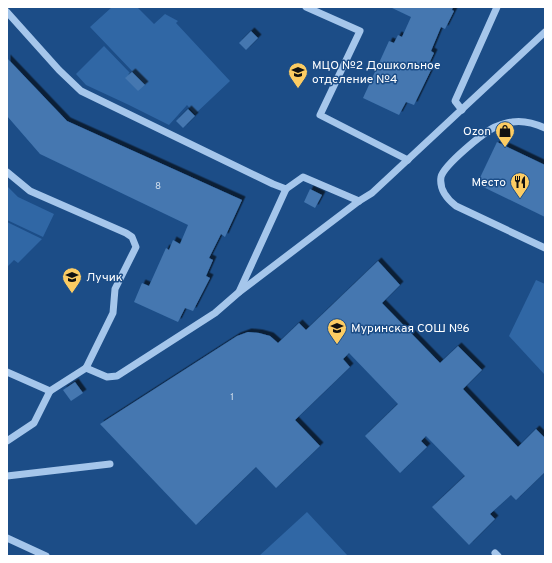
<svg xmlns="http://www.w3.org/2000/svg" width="552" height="563" font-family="Overpass,sans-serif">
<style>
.green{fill:#3067a5}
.building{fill:#4477b0;filter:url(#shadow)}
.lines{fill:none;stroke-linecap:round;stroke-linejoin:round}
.minor{stroke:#a5c6eb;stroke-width:7}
.labels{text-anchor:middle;stroke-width:3;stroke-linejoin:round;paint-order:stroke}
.number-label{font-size:10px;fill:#d0ddeb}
.poi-label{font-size:12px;fill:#fff;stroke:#1c4d87;text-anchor:start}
</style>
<defs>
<filter id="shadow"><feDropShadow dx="3.5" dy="-3.5" stdDeviation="0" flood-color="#0009"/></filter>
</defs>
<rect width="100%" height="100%" fill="#1c4d87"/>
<!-- green -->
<g class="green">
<polygon points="112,7 137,7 154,24 165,14 178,21 176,23 230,81 195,114 187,105 169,125 129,105 86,85 76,74 104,46 130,73 132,71 90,27"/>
<polygon points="7,186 18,197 54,214 43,237 7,220"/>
<polygon points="7,222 42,239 18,263 14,260 7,267"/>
<polygon points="536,280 545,284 545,375 509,336"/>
<polygon points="307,512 348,556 259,556"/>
</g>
<!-- building -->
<g class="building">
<polygon points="390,7 453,7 452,10 454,11 445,29 441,27 431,51 434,53 427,68 431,70 414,105 406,102 399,115 363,98 389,41 394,43 398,35 402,37 411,17"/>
<polygon points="251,31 258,38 246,50 239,43"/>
<polygon points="7,58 67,121 242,200 225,237 221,234 209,258 213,260 206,276 210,278 193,311 185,308 178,322 134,302 142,283 149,286 166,248 169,250 173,240 180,244 188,225 40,154 7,116"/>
<polygon points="132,72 145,85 138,91 125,78"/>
<polygon points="188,109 195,116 183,128 176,121"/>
<polygon points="497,142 545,165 545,217 477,184"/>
<polygon points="310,189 322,195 315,208 304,202"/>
<polygon points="378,261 400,285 382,303 440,363 458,346 482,370 463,389 518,447 536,429 545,438 545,472 516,500 511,495 490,514 495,519 469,545 432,507 465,476 426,436 421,441 427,447 400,473 365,436 398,404 349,353 343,359 350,367 295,420 320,446 276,488 256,467 196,525 100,424 237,336 248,332 259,333 270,336 278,343 299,323 306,330"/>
<polygon points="75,382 83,393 71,401 63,390"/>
</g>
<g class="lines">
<!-- minor -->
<g class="minor">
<polyline points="306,7 360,31 320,115 408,160"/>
<polyline points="7,12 59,70 81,91 273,184 286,189 303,177 359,201"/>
<polyline points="462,110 455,101 497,7"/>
<path d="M545,128C534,123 524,120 512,122C507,122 500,125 495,127C483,133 444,165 441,177C439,190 447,199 456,206L545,248"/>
<polyline points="7,172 30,191 126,233 132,237 136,247 115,289 113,313 86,368 50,391 34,423 7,441"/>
<polyline points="239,292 286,189"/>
<polyline points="86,368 107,377 117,376 215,313 238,293 359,201 372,193 545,32"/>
<polyline points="7,372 50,391"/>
<polyline points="7,476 110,464"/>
<polyline points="7,538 46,556"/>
<polyline points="495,553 498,556"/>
</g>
</g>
<!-- icons -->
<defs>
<g id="school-pin" transform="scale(1)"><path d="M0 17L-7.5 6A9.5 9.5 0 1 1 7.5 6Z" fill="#fccc63" stroke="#1c4d87"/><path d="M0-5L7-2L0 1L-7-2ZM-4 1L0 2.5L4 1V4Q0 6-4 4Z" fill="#111"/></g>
<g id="shop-pin" transform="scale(1)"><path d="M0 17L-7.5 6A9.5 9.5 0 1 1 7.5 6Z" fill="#fccc63" stroke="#1c4d87"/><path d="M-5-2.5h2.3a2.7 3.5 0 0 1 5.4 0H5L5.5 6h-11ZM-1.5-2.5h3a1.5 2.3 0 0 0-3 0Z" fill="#111"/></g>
<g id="restaurant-pin" transform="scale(1)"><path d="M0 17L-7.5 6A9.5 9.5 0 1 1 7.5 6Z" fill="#fccc63" stroke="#1c4d87"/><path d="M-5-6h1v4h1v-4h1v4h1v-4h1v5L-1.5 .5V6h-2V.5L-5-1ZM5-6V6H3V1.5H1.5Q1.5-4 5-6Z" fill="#111"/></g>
</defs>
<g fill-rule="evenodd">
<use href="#school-pin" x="298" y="72"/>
<use href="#shop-pin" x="505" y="131"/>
<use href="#restaurant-pin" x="520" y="182"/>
<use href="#school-pin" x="72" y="277"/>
<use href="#school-pin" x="337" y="328"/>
</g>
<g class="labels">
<!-- number labels -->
<g class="number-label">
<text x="158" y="189">8</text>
<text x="232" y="400">1</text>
</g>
<!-- poi labels -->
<g class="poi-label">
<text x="312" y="69">МЦО №2 Дошкольное<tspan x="312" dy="14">отделение №4</tspan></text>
<text x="491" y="135" text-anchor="end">Ozon</text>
<text x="506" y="186" text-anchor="end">Место</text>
<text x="86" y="281">Лучик</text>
<text x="351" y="332">Муринская СОШ №6</text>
</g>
</g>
<!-- border -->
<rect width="552" height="563" fill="none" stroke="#ffffff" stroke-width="16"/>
</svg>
